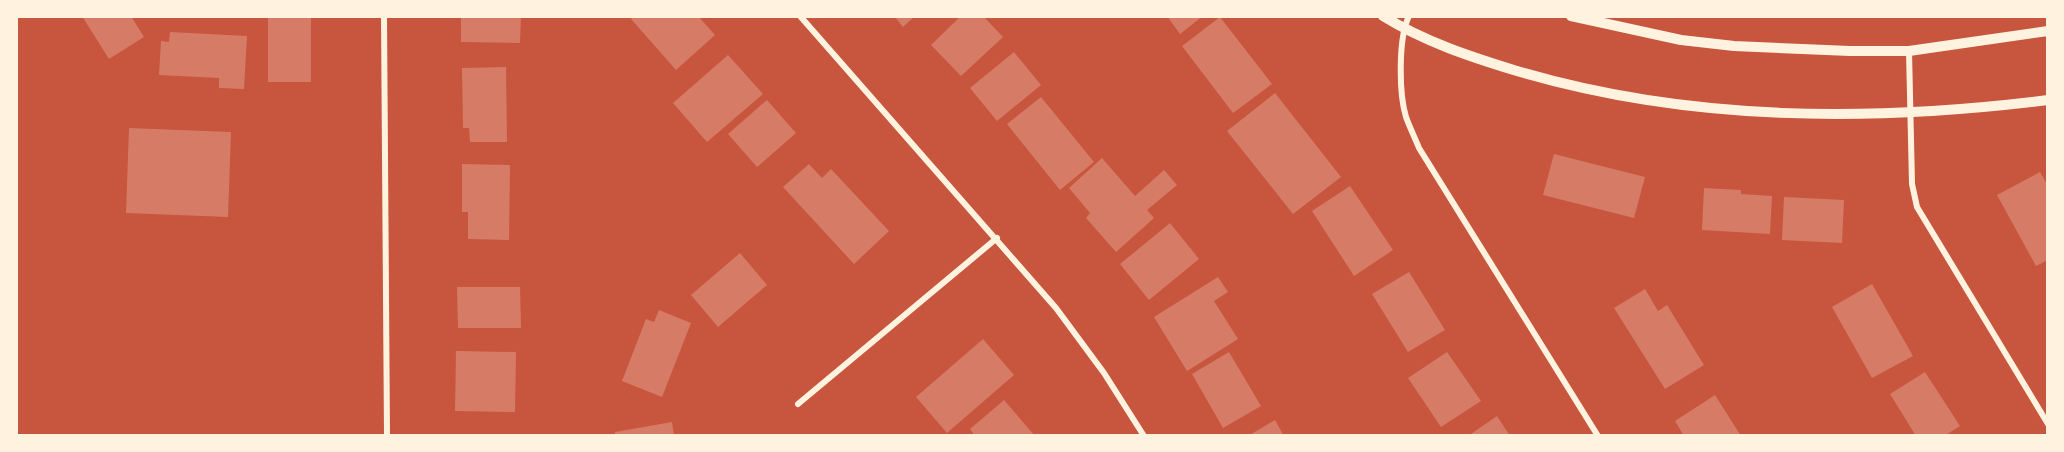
<svg xmlns="http://www.w3.org/2000/svg" width="2064" height="452" font-family="Ubuntu,sans-serif">
<style>
.building{fill:#d67c66}
.lines{fill:none;stroke-linecap:round;stroke-linejoin:round}
.minor{stroke:#fff3e0;stroke-width:6}
.tertiary{stroke:#fff3e0;stroke-width:10}
</style>
<rect width="100%" height="100%" fill="#c8553d"/>
<!-- building -->
<g class="building">
<polygon points="82,16 131,16 144,37 109,59"/>
<rect x="268" y="16" width="43" height="66"/>
<polygon points="461,16 521,16 520,43 461,42"/>
<polygon points="634,16 698,16 715,35 676,70 631,19"/>
<polygon points="894,16 915,16 903,27"/>
<polygon points="961,16 983,16 1003,37 961,76 931,45"/>
<polygon points="1167,16 1203,16 1180,34"/>
<polygon points="1220,17 1272,84 1233,113 1182,46"/>
<polygon points="170,32 247,36 244,89 219,88 219,78 159,75 161,41 169,42"/>
<polygon points="1014,52 1041,85 997,121 970,88"/>
<polygon points="728,55 763,94 707,142 673,103"/>
<polygon points="506,67 507,142 470,142 469,128 463,128 462,68"/>
<polygon points="1275,93 1341,177 1293,214 1227,131"/>
<polygon points="1041,97 1094,162 1060,190 1007,124"/>
<polygon points="767,100 796,133 757,167 728,134"/>
<polygon points="129,128 231,132 228,217 126,213"/>
<polygon points="1554,154 1645,177 1634,218 1543,195"/>
<polygon points="1102,158 1135,196 1164,170 1177,185 1147,210 1154,218 1116,252 1086,218 1090,213 1069,188"/>
<polygon points="462,164 510,165 509,240 468,239 468,212 462,212"/>
<polygon points="809,164 822,178 831,169 889,231 854,264 783,187"/>
<polygon points="2040,172 2048,186 2048,260 2036,266 1997,195"/>
<polygon points="1350,186 1393,250 1354,276 1312,211"/>
<polygon points="1704,188 1741,190 1741,194 1772,196 1770,234 1702,230"/>
<polygon points="1784,197 1844,200 1842,243 1782,240"/>
<polygon points="1170,223 1199,259 1149,300 1120,264"/>
<polygon points="740,253 767,285 718,327 691,295"/>
<polygon points="1409,272 1445,330 1408,352 1372,294"/>
<polygon points="1218,277 1228,292 1214,301 1238,339 1187,371 1154,317"/>
<polygon points="1872,284 1913,356 1872,378 1832,307"/>
<polygon points="457,287 520,287 521,328 458,328"/>
<polygon points="1645,289 1658,311 1667,305 1704,365 1665,389 1614,308"/>
<polygon points="659,310 691,323 662,397 622,381 646,319 654,322"/>
<polygon points="983,339 1014,375 947,433 916,397"/>
<polygon points="456,351 516,352 515,412 455,411"/>
<polygon points="1229,352 1261,406 1223,428 1192,374"/>
<polygon points="1447,352 1481,401 1441,427 1408,378"/>
<polygon points="1925,372 1960,426 1944,436 1916,436 1890,394"/>
<polygon points="1715,395 1741,436 1684,436 1675,421"/>
<polygon points="1004,400 1035,436 975,436 970,429"/>
<polygon points="1497,416 1510,436 1468,436"/>
<polygon points="1275,420 1284,436 1248,436"/>
<polygon points="672,422 674,436 615,436 615,432"/>
</g>
<g class="lines">
<!-- minor -->
<g class="minor">
<polyline points="384,16 387,436"/>
<polyline points="800,16 1056,308 1104,373 1144,436"/>
<path d="M1409,16C1398,38 1399,94 1406,117C1410,128 1415,138 1419,148L1598,436"/>
<polyline points="1909,51 1912,184 1917,207 2048,424"/>
<polyline points="798,404 997,238"/>
</g>
<!-- tertiary -->
<g class="tertiary">
<path d="M1383,16C1425,42 1471,57 1517,71C1689,122 1871,122 2048,100"/>
<polyline points="1571,16 1681,40 1734,46 1850,51 1909,51 2048,31"/>
</g>
</g>
<!-- border -->
<rect width="2064" height="452" fill="none" stroke="#fff3e0" stroke-width="36"/>
</svg>
